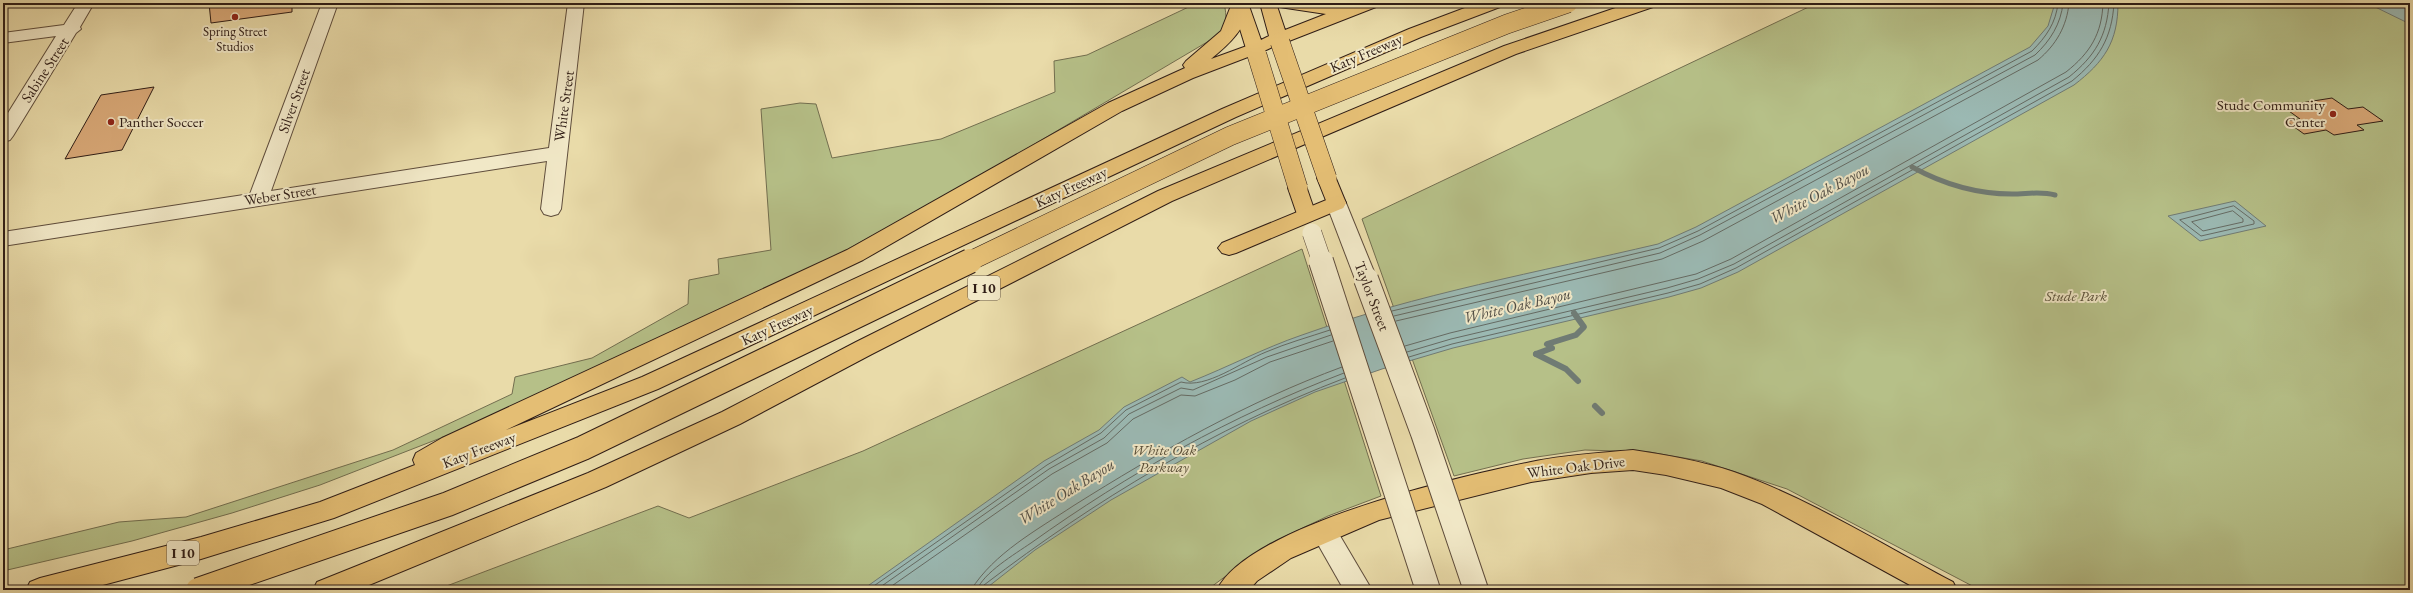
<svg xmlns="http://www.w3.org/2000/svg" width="2413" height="593" font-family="'EB Garamond',serif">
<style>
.green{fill:#b6c088;stroke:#726e4f}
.water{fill:#9bb9b3;stroke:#707b74}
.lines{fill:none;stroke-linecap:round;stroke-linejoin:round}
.shore{stroke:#656b64;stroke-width:1}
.stream-far1{stroke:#707b74;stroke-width:5}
.stream{stroke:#707b74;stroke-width:6}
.building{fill:#d9a978;stroke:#2f1d16}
.minor-casing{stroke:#5e4c3b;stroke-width:2}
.major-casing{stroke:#2f1d16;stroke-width:2}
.highway-casing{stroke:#2f1d16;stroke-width:2}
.minor{fill:#f1e8c7;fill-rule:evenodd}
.major{fill:#e4be74;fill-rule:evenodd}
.highway{fill:#e4be74;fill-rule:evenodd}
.minor-bridge-far1-casing{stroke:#5e4c3b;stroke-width:20;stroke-linecap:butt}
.minor-bridge-casing{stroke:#5e4c3b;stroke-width:26;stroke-linecap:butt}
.major-bridge-casing{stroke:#2f1d16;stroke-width:20;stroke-linecap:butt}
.highway-bridge-far1-casing{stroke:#2f1d16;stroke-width:20;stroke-linecap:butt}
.highway-bridge-casing{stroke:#2f1d16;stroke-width:26;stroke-linecap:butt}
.minor-bridge-far1{stroke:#f1e8c7;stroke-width:19}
.minor-bridge{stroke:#f1e8c7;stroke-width:24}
.major-bridge{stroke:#e4be74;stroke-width:19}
.highway-bridge-far1{stroke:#e4be74;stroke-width:19}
.highway-bridge{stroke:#e4be74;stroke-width:24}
.poi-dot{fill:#8f2418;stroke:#f1e8c7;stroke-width:1.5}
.labels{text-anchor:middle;stroke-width:4;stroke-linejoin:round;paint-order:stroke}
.far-poi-label{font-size:13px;fill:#2f1d16;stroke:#f1e8c7}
.shield{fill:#f1e8c7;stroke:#695a4b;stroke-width:1}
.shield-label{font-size:14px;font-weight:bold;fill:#2f1d16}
.street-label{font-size:15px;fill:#2f1d16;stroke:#f1e8c7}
.poi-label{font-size:15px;fill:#2f1d16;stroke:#f1e8c7;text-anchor:end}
.park-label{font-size:15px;font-style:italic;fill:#584e38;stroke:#f1e8c7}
.water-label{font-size:16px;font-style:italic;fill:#4f4c45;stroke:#f1e8c7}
</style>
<rect width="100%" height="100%" fill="#e9dba9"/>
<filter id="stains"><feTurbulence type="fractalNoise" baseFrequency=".005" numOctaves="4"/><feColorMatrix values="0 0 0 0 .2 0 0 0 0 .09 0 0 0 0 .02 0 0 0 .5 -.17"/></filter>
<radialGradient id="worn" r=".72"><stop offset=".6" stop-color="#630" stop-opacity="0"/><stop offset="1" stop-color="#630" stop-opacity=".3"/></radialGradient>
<!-- green -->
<g class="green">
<path d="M1197,3H1224C1227,17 1227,23 1219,35L989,171L794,279L474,425L320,485L232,513L132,541L3,571V550L119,522L186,517L393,450L512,394L515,377L592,358L688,304L689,280L719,274L718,259L771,250L761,109L800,103L816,104L832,158L941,139L1055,92L1054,61L1087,55Z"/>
<polygon points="1817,3 2410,3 2410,590 1980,590 1787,489 1702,461 1649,452 1585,450 1523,459 1454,476 1362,219"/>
<polygon points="1302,249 1381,496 1328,516 1269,544 1207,590 436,590 658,506 689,518 863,451"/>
</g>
<!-- water -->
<g class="water">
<path d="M2055,3H2118C2118,42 2104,62 2074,85L1738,272L1701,288L1669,297L1453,348L1382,369L1315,392L1251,421L1111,500L1035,550L984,590H862L1044,461L1099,430L1124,407L1182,377L1190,382C1228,367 1264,348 1302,335C1417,294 1539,272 1658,244L1696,227L2030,47L2048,26Z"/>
<polygon points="2367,3 2410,3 2410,24"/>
<polygon points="2235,201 2266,226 2200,241 2168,216"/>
</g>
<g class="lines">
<!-- shore -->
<g class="shore">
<polygon points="2234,206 2254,221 2254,224 2201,236 2180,220"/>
<polygon points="2233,211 2243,219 2243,222 2203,231 2192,222"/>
<path d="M1392,311L1659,248L1698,231L2032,51C2046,37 2056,23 2058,3"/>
<path d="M1394,316L1660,253L1700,235L2035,55C2050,41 2061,24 2063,3"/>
<path d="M1396,321L1662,259L1703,241L2038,60C2056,45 2067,26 2069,3"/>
<path d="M1405,346L1450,333L1696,274L1731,259L2066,72C2090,53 2102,34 2103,3"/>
<path d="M1407,352L1451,339L1667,288L1698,279L1734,264L2069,77C2095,56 2107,36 2109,3"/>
<path d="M1409,357L1452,344L1668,293L1700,284L1736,268L2072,81C2099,59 2112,38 2114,3"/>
<path d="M868,590L1047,465L1101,433L1126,410L1181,382C1207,389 1241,362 1266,352C1287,343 1309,337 1330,330"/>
<polyline points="876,590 1049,469 1104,438 1129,414 1181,388 1193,390 1267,357 1331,335"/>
<polyline points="886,590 1052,474 1107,443 1133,419 1181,395 1195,396 1235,380 1270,362 1333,341"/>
<path d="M971,590C994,553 1037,530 1073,506C1159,452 1247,402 1342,367"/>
<path d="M977,590C983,573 1015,554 1031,543C1129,473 1231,416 1344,373"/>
<path d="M982,590L984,585C1097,499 1212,429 1345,378"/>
</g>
<!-- stream-far1 -->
<path class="stream-far1" d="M1912,167C1943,184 1977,194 2012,194C2027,194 2041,191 2055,195"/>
<!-- stream -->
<g class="stream">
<polyline points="1536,354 1552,348 1547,344 1576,335 1584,327 1574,313"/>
<polyline points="1536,354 1566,369 1578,381"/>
<polyline points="1595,406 1602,413"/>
</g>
</g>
<!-- building -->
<g class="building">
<polygon points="209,3 292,3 292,12 211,23"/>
<polygon points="154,87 122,150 65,159 101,95"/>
<polygon points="2332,98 2348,109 2363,107 2383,121 2357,125 2364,130 2334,135 2326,130 2304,134 2286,121 2300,119 2282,106"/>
</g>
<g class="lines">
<!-- minor casing -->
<g class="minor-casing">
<g id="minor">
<polygon points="78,3 94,3 80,27 81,29 76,33 13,136 10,140 3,142 3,121 56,36 3,43 3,33 64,25"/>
<polygon points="322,3 338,3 271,191 549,148 568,3 584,3 561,209 558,214 551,216 544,214 541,209 547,161 3,246 3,232 250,194"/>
<polygon points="1336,196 1343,198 1346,203 1377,279 1374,284 1366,286 1358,284 1355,279 1326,203 1329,198"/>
<polygon points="1324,521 1333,524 1372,590 1344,590 1311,532 1315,524"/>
</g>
</g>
<!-- major casing -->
<g class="major-casing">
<g id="major">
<polygon points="1232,3 1248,3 1261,40 1269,36 1260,3 1276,3 1285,30 1326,14 1286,8 1280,7 1278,3 1348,6 1355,3 1378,3 1376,7 1289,41 1286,46 1275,46 1264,51 1266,55 1263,59 1251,59 1248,55"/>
<polygon points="1327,172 1334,174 1346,203 1343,208 1336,210 1329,208 1317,178 1320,174"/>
<polygon points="1298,182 1305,183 1316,215 1313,220 1306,222 1299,220 1288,188 1291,183"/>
<path d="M1633,450C1666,455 1702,461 1734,472C1810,499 1881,544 1953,582L1957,590H1919L1762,504L1721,488L1666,475L1633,470L1591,473L1531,482L1379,520L1291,558L1257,581L1249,590H1217C1249,525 1461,476 1531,462C1564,455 1599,453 1633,450Z"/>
</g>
</g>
<!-- highway casing -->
<g class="highway-casing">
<g id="highway">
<path d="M1232,3H1248C1250,26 1227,46 1211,59L1255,43L1261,44L1264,48L1261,52L1193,78L1122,111L863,260L506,430L642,377L1222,109L1409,29L1478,3H1502L1500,7L1421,37L1236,117L658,389L334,518L201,559L84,590H26L30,582L40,578L201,537L320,502L415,465L413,460L416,453L442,438L847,250L1108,103L1185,68L1183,65L1186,61L1221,31Z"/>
<polygon points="1630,3 1655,3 1653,7 1516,54 1172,201 872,354 740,424 606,487 357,590 313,590 317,582 588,473 722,412 856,342 1158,191 1504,46"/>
<polygon points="1336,196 1343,198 1346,203 1343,208 1236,253 1229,255 1222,253 1218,248 1222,243"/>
</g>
</g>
<!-- minor -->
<use href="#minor" class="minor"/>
<!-- major -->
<use href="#major" class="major"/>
<!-- highway -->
<use href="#highway" class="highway"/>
<!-- minor-bridge-far1 casing -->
<g class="minor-bridge-far1-casing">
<polyline id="minor-bridge-far1" points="1312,233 1322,262"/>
</g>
<!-- minor-bridge casing -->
<g class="minor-bridge-casing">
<g id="minor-bridge">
<polyline points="1321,261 1428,590"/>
<polyline points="1366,279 1423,433 1476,590"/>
</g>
</g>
<!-- major-bridge casing -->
<g class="major-bridge-casing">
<g id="major-bridge">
<polyline points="1280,42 1327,178"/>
<polyline points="1257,55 1298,188"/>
</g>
</g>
<!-- highway-bridge-far1 casing -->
<g class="highway-bridge-far1-casing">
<polyline id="highway-bridge-far1" points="968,262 1230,136 1507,24 1568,3"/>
</g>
<!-- highway-bridge casing -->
<g class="highway-bridge-casing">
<polyline id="highway-bridge" points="198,590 448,504 583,448 970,261"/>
</g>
<!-- minor-bridge-far1 -->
<use href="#minor-bridge-far1" class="minor-bridge-far1"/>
<!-- minor-bridge -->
<use href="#minor-bridge" class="minor-bridge"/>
<!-- major-bridge -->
<use href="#major-bridge" class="major-bridge"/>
<!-- highway-bridge-far1 -->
<use href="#highway-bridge-far1" class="highway-bridge-far1"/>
<!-- highway-bridge -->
<use href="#highway-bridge" class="highway-bridge"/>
</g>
<!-- markers -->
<g class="poi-dot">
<circle cx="235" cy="17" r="4"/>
<circle cx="2333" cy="114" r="4"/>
<circle cx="111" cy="122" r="4"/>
</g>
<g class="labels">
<!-- far-poi labels -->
<g class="far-poi-label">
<text x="235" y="36">Spring Street<tspan x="235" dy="15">Studios</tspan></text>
</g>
<!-- shield labels -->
<g class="shield">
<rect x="968" y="276" width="32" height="24" rx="3"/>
<rect x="167" y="541" width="32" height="24" rx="3"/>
</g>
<g class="shield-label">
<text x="984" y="293">I 10</text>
<text x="183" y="558">I 10</text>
</g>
<!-- street labels -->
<g class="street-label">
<text transform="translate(1366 53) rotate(-23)" y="5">Katy Freeway</text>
<text transform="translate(45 70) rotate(-57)" y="5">Sabine Street</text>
<text transform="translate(294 101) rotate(-70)" y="5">Silver Street</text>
<text transform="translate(564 106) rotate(-82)" y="5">White Street</text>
<text transform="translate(1071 187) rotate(-25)" y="5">Katy Freeway</text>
<text transform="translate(280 195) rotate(-9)" y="5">Weber Street</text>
<text transform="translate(1372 296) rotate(69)" y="5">Taylor Street</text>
<text transform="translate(777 325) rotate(-25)" y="5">Katy Freeway</text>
<text transform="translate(479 450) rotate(-21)" y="5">Katy Freeway</text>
<text transform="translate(1576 467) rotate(-7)" y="5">White Oak Drive</text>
</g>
<!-- poi labels -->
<g class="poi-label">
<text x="2325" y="110">Stude Community<tspan x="2325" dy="17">Center</tspan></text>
<text x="119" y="127" text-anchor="start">Panther Soccer</text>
</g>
<!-- park labels -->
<g class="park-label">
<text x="2076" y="301">Stude Park</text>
<text x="1164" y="455">White Oak<tspan x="1164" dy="17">Parkway</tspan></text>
</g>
<!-- water labels -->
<g class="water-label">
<text transform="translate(1819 193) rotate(-28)" y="6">White Oak Bayou</text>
<text transform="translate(1517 305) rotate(-13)" y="6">White Oak Bayou</text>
<text transform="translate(1066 491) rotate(-32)" y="6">White Oak Bayou</text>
</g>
</g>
<!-- margin -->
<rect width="2413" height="593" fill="none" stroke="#e9dba9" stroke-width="16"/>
<rect x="4" y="4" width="2405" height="585" fill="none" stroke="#2f1d16" stroke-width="2"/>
<rect x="8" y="8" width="2397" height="577" fill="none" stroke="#2f1d16"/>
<rect width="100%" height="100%" filter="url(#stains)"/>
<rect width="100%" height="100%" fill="url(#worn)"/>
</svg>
